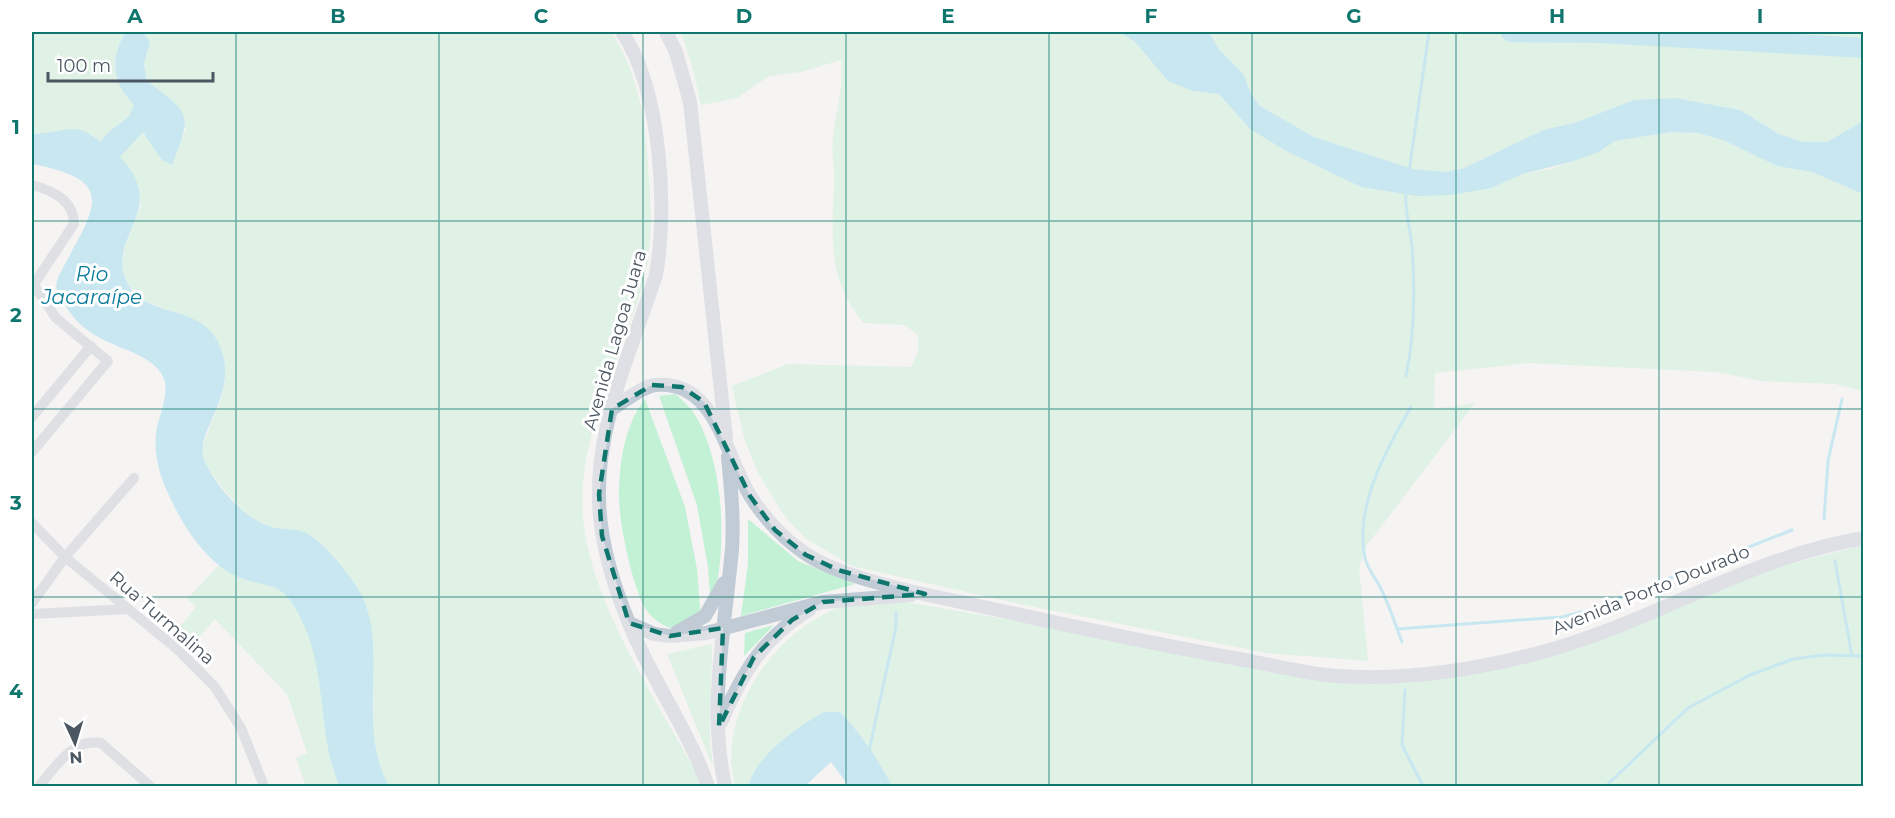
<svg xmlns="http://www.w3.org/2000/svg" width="1895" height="818" font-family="Montserrat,sans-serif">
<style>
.green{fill:#c3f1d5}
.water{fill:#90daee}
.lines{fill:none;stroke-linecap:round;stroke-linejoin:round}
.stream{stroke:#90daee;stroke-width:3}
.river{stroke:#90daee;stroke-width:20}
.minor{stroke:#c1cad2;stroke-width:10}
.secondary{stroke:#c1cbd6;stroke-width:14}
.marked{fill:none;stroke:#0f766e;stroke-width:4.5;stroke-dasharray:12 8;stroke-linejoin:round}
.grid{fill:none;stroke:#0f766e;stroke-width:1.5;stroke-opacity:0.55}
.labels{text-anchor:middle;stroke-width:6;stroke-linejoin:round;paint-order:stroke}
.street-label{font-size:18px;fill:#4a5661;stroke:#fff}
.water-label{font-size:20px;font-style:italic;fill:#0c7c9b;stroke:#fff}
.neatline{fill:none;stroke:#0f766e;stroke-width:2}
.grid-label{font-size:20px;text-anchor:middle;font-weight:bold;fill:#0f766e}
</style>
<rect width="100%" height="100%" fill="#f5f3f3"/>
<!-- green -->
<g class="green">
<path d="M32,32H126C114,50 112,71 122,90C128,100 135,103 138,114L126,133L108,148C81,120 65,132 32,134Z"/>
<path d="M143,32H611C636,70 643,107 647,152C650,195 655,236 644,278C624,358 576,433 583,518C591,604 656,699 697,774L700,786H389C355,723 393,647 357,588C346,570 325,541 305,533C295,529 283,530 273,527C255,523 239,508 227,493C219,483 205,467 203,455C202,446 206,437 209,429C223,394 231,383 219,347C203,299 125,322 123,264C122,244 137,224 141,204L119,158L143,132L161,158L172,165L186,128L160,91L147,81L144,64L150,42Z"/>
<path d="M681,32H1120L1135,42L1151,62L1193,91L1219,94L1250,129L1286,151L1361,187L1491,188L1523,174L1551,169L1599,152L1615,141L1671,132L1697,133L1723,140L1777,166L1812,172L1863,194V391L1835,384L1762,381L1716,372L1528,363L1435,373L1434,409L1475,403L1367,545L1359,567L1368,661L1267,653L1015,603L852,566L805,538L783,514L758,473L744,438L732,386L788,364L911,367L918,351V335L905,325L864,323C827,281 832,236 834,184C835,169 831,153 833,138C836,111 844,87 841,60L801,72L769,76L737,98L701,105L694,73Z"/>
<polygon points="1209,32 1863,32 1863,121 1827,142 1803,142 1779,134 1740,110 1676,98 1634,100 1577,122 1543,130 1464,168 1447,172 1413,169 1314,137 1260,106 1251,94 1244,75 1218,48"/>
<path d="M676,394C683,401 692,409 697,418C725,468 728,554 711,608L708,567L697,505L659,396Z"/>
<path d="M645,399L685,507L697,569L701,620C695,623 686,629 679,629C665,630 648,616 643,604C631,579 619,523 619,496C619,463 625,424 645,399Z"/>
<polygon points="748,519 798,561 855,584 741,616 748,564"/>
<path d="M1863,545V786H892C874,751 854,736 824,712C801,725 755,761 748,786H735C716,714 774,631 842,606C857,601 877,602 893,600L1353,678L1506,665L1766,570Z"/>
<path d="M219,565C228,571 237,578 248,581C260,584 272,582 282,591C323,627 326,720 333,771L339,786H306L296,758L307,753L287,694L215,619L191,647L176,632L196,607L187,599Z"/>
<polygon points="774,625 744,656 745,633"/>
<polygon points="712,644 710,742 713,767 667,654"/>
</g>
<!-- water -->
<g class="water">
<path d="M126,32H143L150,42L144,64L147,81C190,114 193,112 172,165L161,159L143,132L120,157C170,210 107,236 126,280C142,319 197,303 217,340C245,393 191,431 205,462C217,487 245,520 272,527C284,530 297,528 308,534C326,545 345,569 357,587C393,645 354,722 389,786H339C314,724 331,659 290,600C277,583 264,586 246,580C208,568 182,525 167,491C159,474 154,453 156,434C158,415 173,390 161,373C142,345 95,350 69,311C65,305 59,298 57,291C54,282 60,274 64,266C96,206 117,180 32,164V134C71,132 75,118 108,148L126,133L138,114C135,103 128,100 122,90C111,70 114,50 126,32Z"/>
<polygon points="1120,32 1209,32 1218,48 1244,75 1251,94 1260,106 1314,137 1413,169 1447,172 1464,168 1543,130 1577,122 1634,100 1676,98 1740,110 1779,134 1803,142 1827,142 1863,121 1863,194 1812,172 1777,166 1723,140 1697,133 1671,132 1615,141 1599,152 1574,161 1523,174 1491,188 1451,195 1418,196 1361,187 1286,151 1250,129 1219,94 1193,91 1168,81 1135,42"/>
<path d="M824,712H840C861,734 878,759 892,786H849L831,762L805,786H748C757,755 797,727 824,712Z"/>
</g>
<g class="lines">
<!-- stream -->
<g class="stream">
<polyline points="1409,172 1429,32"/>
<path d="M1406,376C1415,334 1415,289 1412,246C1410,227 1404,209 1406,190"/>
<polyline points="1824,519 1828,461 1842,399"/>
<polyline points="1835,561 1852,656"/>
<polyline points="1397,629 1562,617 1589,610 1792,530"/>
<path d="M1402,642C1395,624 1389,604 1380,587C1375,577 1367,568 1365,558C1354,508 1386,449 1411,407"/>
<polyline points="1405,690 1402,745 1423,786"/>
<polyline points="869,751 896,627 896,613"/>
<polyline points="1606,786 1688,708 1750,675 1793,659 1824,655 1864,656"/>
</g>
<!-- river -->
<g class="river">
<polyline points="1511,32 1600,33 1864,48"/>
<polyline points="94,166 115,140 137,123 143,110"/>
</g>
<!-- minor -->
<g class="minor">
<path d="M32,185C52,190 74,200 74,224L32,287"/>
<polyline points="32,417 91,346"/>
<polyline points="32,452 108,361 56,318 34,285"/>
<polyline points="32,523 65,557 177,649 215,687 241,728 264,786"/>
<polyline points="32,603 65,557 134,478"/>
<polyline points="32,614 128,609"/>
<path d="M39,786C56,767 72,738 101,743L150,786"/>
</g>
<!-- secondary -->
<g class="secondary">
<path d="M622,32C661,89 668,208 656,275C633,345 598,420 599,495C599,539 612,582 629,623C651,679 688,729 708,786"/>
<polyline points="666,32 676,52 690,102 726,438"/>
<path d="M612,409C624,402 641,387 655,385C717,379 725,457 751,497C765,519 782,537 803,552C840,579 928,595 975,605C1061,624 1147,643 1234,658C1268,664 1303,673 1337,676C1408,681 1481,669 1550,650C1658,619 1750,557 1864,538"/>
<polyline points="629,623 654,634 670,636 706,633 823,602 911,595"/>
<polyline points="677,632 705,616 724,583"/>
<path d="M721,722C742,674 762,638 809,610"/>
<path d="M725,786C708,708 725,627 732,549C734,518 731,488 728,457"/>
</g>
</g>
<!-- marked area -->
<path d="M0 0H1895V818H0ZM652,385L682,387L704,402L750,496L775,530L806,555L838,570L925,594L823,602L792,620L754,657L719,727L723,628L670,636L629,623L602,536L599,494L612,409Z" fill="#f5f3f3" fill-opacity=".55" fill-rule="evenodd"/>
<path class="marked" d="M652,385L682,387L704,402L750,496L775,530L806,555L838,570L925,594L823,602L792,620L754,657L719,727L723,628L670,636L629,623L602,536L599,494L612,409Z"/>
<!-- grid -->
<path class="grid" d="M236,32V786M439,32V786M643,32V786M846,32V786M1049,32V786M1252,32V786M1456,32V786M1659,32V786M32,221H1864M32,409H1864M32,597H1864"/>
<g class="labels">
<!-- street labels -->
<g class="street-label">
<text transform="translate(615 340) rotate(-74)" y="6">Avenida Lagoa Juara</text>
<text transform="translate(1651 590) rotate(-22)" y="6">Avenida Porto Dourado</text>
<text transform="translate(162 618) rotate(41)" y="6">Rua Turmalina</text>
</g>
<!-- water labels -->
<g class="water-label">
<text x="92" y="281">Rio<tspan x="92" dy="23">Jacaraípe</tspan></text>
</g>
</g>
<!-- border -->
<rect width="1895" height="818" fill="none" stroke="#ffffff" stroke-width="66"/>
<!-- north arrow -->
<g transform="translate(75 743) rotate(176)" stroke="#ffffff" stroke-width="4.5" paint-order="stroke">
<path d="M0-4.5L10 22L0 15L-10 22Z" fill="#4a5661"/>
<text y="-9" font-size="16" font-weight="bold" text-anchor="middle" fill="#4a5661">N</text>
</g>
<!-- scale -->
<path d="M48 72v9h165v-9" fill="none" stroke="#4a5661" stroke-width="3"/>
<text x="57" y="72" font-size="18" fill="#4a5661" stroke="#ffffff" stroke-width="4.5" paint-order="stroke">100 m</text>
<rect x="33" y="33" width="1829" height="752" class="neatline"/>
<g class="grid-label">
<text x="135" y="23">A</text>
<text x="338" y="23">B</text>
<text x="541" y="23">C</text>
<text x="744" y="23">D</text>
<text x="948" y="23">E</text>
<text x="1151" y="23">F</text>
<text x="1354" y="23">G</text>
<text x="1557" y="23">H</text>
<text x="1760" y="23">I</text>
<text x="16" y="134">1</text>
<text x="16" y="322">2</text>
<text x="16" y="510">3</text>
<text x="16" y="698">4</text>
</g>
</svg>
